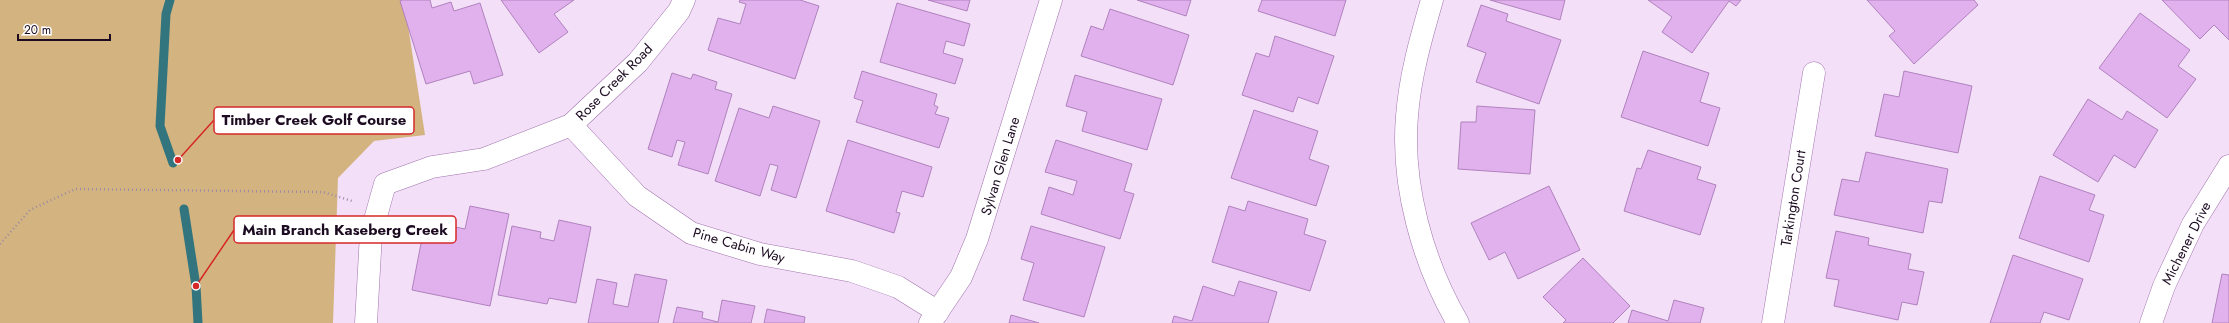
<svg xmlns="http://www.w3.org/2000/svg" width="2229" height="323" font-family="Jost,sans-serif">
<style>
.green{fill:#d3b37f}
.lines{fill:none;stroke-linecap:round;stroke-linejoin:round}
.stream{stroke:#32757e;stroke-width:9}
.building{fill:#e1b1ee;stroke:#b082bd}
.minor-casing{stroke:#a174ae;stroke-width:23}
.path{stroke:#9e8ba3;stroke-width:2.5;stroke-dasharray:1 3;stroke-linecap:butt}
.minor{stroke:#fff;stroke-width:22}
.labels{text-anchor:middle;stroke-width:3;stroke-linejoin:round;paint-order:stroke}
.street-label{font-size:14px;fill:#1c0b21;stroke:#fff}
.leader{fill:none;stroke:#d62828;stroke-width:1.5}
.callout-dot{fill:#d62828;stroke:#fff;stroke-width:1.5}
.callout{fill:#fff;stroke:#d62828;stroke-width:1.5}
.callout-label{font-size:15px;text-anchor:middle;font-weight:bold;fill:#1c0b21}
</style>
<rect width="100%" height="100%" fill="#f3dff8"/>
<!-- green -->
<polygon class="green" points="0,0 404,0 425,135 374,141 338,178 333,323 0,323"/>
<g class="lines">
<!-- stream -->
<g class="stream">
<polyline points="170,0 166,14 160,126 173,163"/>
<polyline points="184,209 196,286 198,323"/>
</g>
</g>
<!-- building -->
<g class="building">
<polygon points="402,0 430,0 432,8 451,2 454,11 480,3 503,75 474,84 470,71 426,84 400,1"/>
<polygon points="501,0 574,0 554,14 568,32 539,53"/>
<polygon points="740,0 800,0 819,6 795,79 708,50 718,18 740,24 746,4 739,2"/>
<polygon points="928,0 970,0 967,11"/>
<polygon points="1137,0 1191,0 1186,16"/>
<polygon points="1262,0 1346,0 1335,36 1258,11"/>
<polygon points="1490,0 1565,0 1560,20"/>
<polygon points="1648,0 1741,0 1736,6 1729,1 1692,53 1662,32 1672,17"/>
<polygon points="1867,0 1974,0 1978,5 1914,64 1889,36 1895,31"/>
<polygon points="2162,0 2229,0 2229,40 2214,25 2200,39"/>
<polygon points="897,3 970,24 964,46 946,41 943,53 963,59 955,84 880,62"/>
<polygon points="1481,5 1508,14 1506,21 1561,40 1539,104 1476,82 1486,53 1467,46"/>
<polygon points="1110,9 1189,35 1173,85 1081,56 1091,26 1103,30"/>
<polygon points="2140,13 2190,50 2178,66 2196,79 2167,118 2099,68"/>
<polygon points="1275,36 1334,56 1318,104 1298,97 1293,112 1242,95 1256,53 1269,57"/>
<polygon points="1643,51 1709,73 1700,102 1720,108 1708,146 1621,117"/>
<polygon points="862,71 937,94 934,105 938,107 935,114 949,118 939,148 856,122 863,101 854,98"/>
<polygon points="1904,71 1972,86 1958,153 1875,136 1884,94 1899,97"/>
<polygon points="672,73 691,79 693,74 717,82 715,89 732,94 708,174 678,165 685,142 677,140 672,157 648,149"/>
<polygon points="1075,75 1162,99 1147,150 1082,131 1087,112 1066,106"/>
<polygon points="2088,99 2122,120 2127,111 2158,130 2135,168 2114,155 2098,182 2053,155"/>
<polygon points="773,106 820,121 796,198 771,190 778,166 770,164 760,196 715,181 739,108 769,118"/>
<polygon points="1477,106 1535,110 1530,174 1458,169 1461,122 1476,122"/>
<polygon points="1254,110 1318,131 1309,159 1329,166 1316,206 1231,178"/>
<polygon points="848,140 932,167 923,197 902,191 896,212 900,213 894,233 826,211"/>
<polygon points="1056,140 1132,164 1124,191 1134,194 1120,239 1041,214 1049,187 1073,195 1077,181 1045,172"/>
<polygon points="1648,150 1701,167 1697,179 1716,185 1700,235 1624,211 1637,168 1641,169"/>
<polygon points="1866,152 1948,169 1942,203 1929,201 1923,233 1834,215 1842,179 1859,182"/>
<polygon points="2040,176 2095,195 2089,210 2104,215 2089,262 2019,238"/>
<polygon points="1549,186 1580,250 1518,279 1505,252 1489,260 1471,223"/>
<polygon points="1248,201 1308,219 1304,234 1326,241 1310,291 1212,262 1229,206 1245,211"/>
<polygon points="470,206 509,214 490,306 412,290 424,228 429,229 431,222 465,229"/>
<polygon points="559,220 591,227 576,303 549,298 547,304 498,295 512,226 541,232 540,238 554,241"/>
<polygon points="1031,226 1105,247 1084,317 1023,300 1034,263 1021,259"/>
<polygon points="1836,231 1869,238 1868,245 1911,254 1908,269 1924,272 1917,305 1902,302 1898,320 1834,306 1839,280 1826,278"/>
<polygon points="2013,255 2083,279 2069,320 2044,312 2040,323 1990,323"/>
<polygon points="1583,258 1630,306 1613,323 1563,323 1566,320 1543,297"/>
<polygon points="635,274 667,280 658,323 588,323 597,279 617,283 613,304 628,307"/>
<polygon points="2222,274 2229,275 2229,323 2212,323"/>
<polygon points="1239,281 1277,292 1268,323 1172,323 1174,316 1192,321 1203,286 1234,296"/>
<polygon points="722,300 755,306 751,323 673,323 677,307 703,312 702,318 718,322"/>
<polygon points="1674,300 1704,308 1700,323 1628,323 1632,310 1668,321"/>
<polygon points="767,309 805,317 804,323 764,323"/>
<polygon points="1011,315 1039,323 1009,323"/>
</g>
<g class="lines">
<!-- minor casing -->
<g class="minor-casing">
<g id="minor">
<path d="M1432,0C1421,38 1410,76 1407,116C1401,185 1423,263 1458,323"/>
<polyline points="571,125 637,196 691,233 760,254 852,271 898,287 938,312"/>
<polyline points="366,323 371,234 385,184 432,167 484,159 571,125 638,62 679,11 684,0"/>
<polyline points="930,323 961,277 977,239 1051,0"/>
<polyline points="1773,323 1814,73"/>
<polyline points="2151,323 2164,286 2193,224 2229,166"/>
</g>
</g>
<!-- path -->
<polyline class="path" points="0,244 30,210 75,189 323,192 352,201"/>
<!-- minor -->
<use href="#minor" class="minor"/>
</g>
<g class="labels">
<!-- street labels -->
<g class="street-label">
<text transform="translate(614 82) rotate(-45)" y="5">Rose Creek Road</text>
<text transform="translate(1000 166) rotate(-73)" y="5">Sylvan Glen Lane</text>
<text transform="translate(1793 198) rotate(-81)" y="5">Tarkington Court</text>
<text transform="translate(2186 243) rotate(-63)" y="5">Michener Drive</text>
<text transform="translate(739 245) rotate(16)" y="5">Pine Cabin Way</text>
</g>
</g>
<!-- callouts -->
<path class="leader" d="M178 160L214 120M196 286L234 230"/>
<g class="callout-dot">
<circle cx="178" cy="160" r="4"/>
<circle cx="196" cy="286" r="4"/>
</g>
<g class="callout">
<rect x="214" y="107" width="200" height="27" rx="4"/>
<rect x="234" y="216" width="222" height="27" rx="4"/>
</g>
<g class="callout-label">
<text x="314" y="125">Timber Creek Golf Course</text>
<text x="345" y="235">Main Branch Kaseberg Creek</text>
</g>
<!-- scale -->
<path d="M18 34v6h92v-6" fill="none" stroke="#1c0b21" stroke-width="2"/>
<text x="24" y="34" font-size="12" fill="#1c0b21" stroke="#ffffff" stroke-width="3" paint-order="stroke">20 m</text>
</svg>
